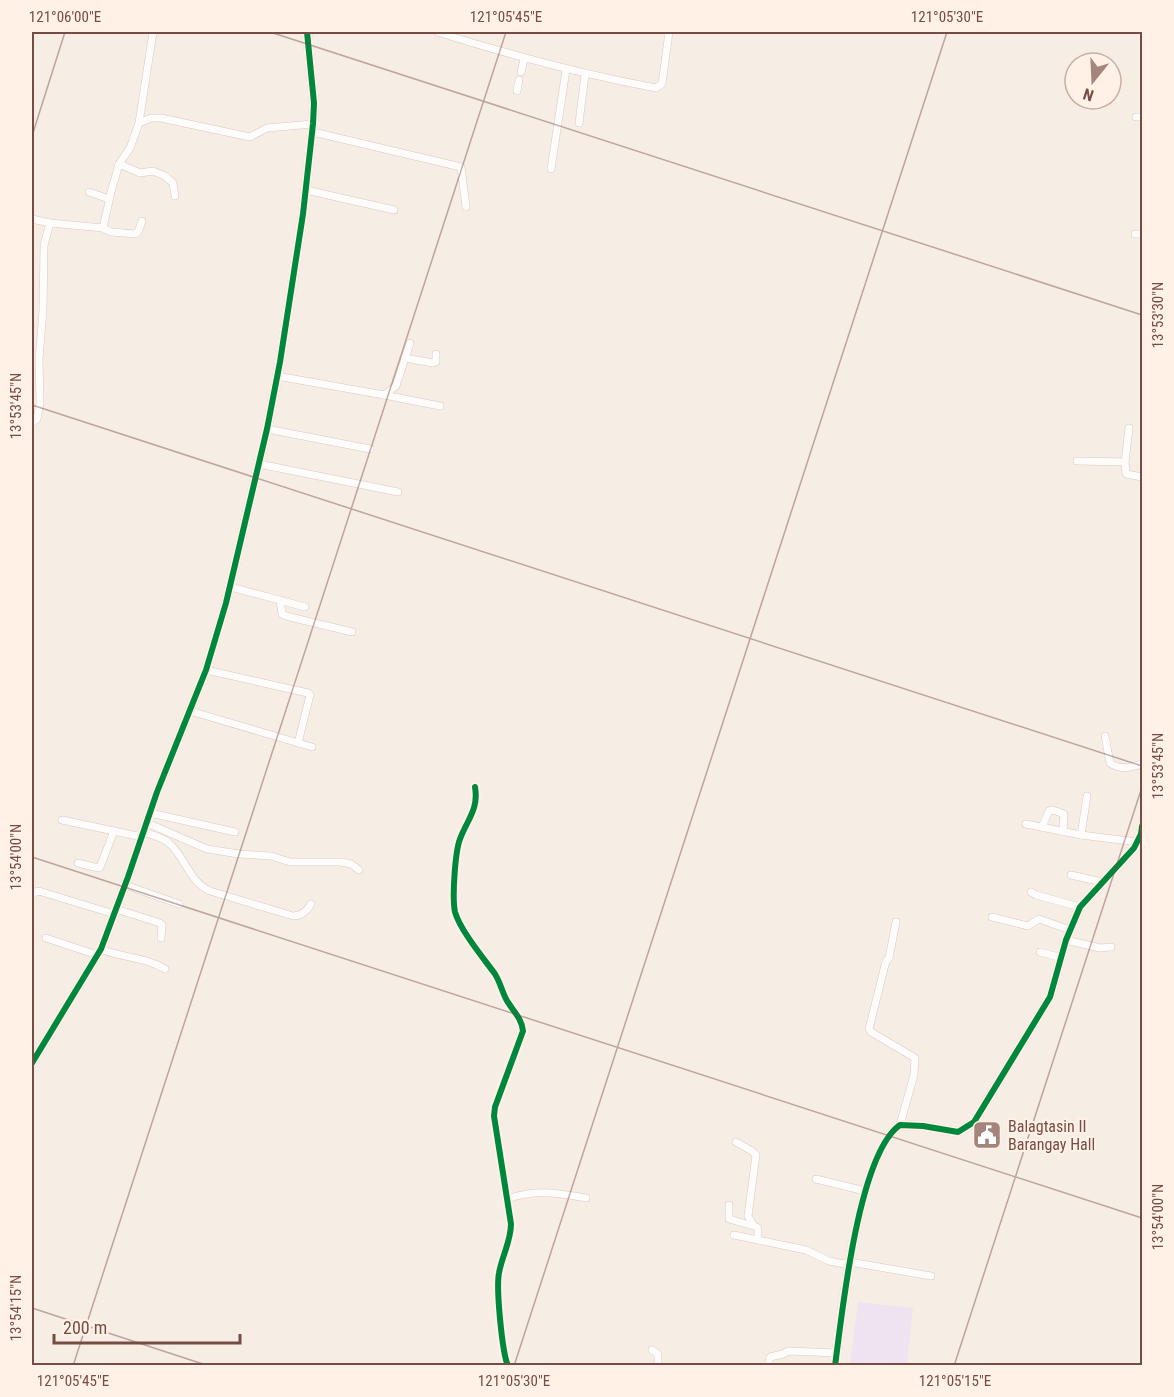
<svg xmlns="http://www.w3.org/2000/svg" width="1174" height="1397" font-family="'Roboto Condensed',sans-serif">
<style>
.education{fill:#efe3f1}
.lines{fill:none;stroke-linecap:round;stroke-linejoin:round}
.minor-casing{stroke:#d8c9c3;stroke-width:8}
.tertiary-casing{stroke:#d8c9c3;stroke-width:10}
.minor{stroke:#fefcfb;stroke-width:7}
.tertiary{stroke:#fefcfb;stroke-width:9}
.cycleway-casing{stroke:#fff1e6;stroke-width:10}
.cycleway{stroke:#00873e;stroke-width:6}
.ticks{fill:none;stroke:#764d44;stroke-width:1.5;stroke-opacity:0.45}
.labels{text-anchor:middle;stroke-width:4.5;stroke-linejoin:round;paint-order:stroke}
.poi-label{font-size:16px;fill:#764d44;stroke:#fff1e6;text-anchor:start}
.neatline{fill:none;stroke:#764d44;stroke-width:2}
.ticks-label{font-size:15px;text-anchor:middle;fill:#764d44}
</style>
<rect width="100%" height="100%" fill="#f6ede5"/>
<!-- education -->
<polygon class="education" points="858,1302 913,1308 907,1365 850,1365"/>
<g class="lines">
<!-- minor casing -->
<g class="minor-casing">
<g id="minor">
<path d="M437,32C510,55 580,74 656,88L662,84L669,32"/>
<polyline points="521,72 524,59"/>
<polyline points="517,91 519,80"/>
<polyline points="1136,117 1142,117"/>
<polyline points="139,123 151,118 161,118 250,137 267,128 313,124"/>
<polyline points="579,123 585,75"/>
<polyline points="313,132 461,167 466,207"/>
<polyline points="119,164 140,173 153,171 165,176 173,183 175,196"/>
<polyline points="551,169 566,70"/>
<polyline points="306,190 394,210"/>
<polyline points="89,192 109,199"/>
<polyline points="32,219 50,223 103,228 111,192 119,164 130,148 139,123 153,32"/>
<polyline points="103,228 111,232 135,234 138,232 142,221"/>
<polyline points="1135,234 1142,234"/>
<polyline points="405,358 433,363 436,362 436,354"/>
<polyline points="277,376 384,395 396,386 410,343"/>
<polyline points="384,395 440,406"/>
<polyline points="32,423 37,419 40,403 39,360 43,310 44,245 50,223"/>
<polyline points="267,429 370,449"/>
<polyline points="1077,461 1125,462 1129,428"/>
<polyline points="1125,462 1126,474 1142,477"/>
<polyline points="259,464 398,492"/>
<polyline points="231,587 305,607"/>
<polyline points="280,600 282,614 286,616 352,632"/>
<polyline points="206,670 308,693 310,695 298,743"/>
<polyline points="190,711 312,747"/>
<path d="M1105,736L1110,763C1121,771 1131,767 1142,764"/>
<path d="M475,787C479,809 467,820 460,839C455,852 452,898 455,912C460,930 484,959 495,974C500,982 502,991 506,999C512,1010 522,1018 523,1031L495,1107L494,1116L511,1224C511,1241 502,1256 499,1273C496,1288 502,1352 508,1366"/>
<polyline points="150,813 235,832"/>
<polyline points="62,820 142,837"/>
<polyline points="147,823 207,849 239,854 271,856 290,862 341,862 351,864 359,870"/>
<polyline points="1026,824 1081,835 1137,842"/>
<polyline points="1042,827 1049,811 1053,810 1064,814 1063,832"/>
<path d="M144,832C152,835 164,838 170,844C186,859 189,881 210,891L293,916C302,916 307,911 311,904"/>
<polyline points="1081,835 1087,796"/>
<polyline points="78,863 98,868 100,867 114,831"/>
<polyline points="1071,875 1102,882"/>
<polyline points="125,885 179,904"/>
<polyline points="1031,892 1036,895 1080,907"/>
<polyline points="32,895 37,891 42,892 114,914"/>
<polyline points="116,909 160,923 162,925 161,938"/>
<polyline points="992,917 1028,926 1039,919 1070,930"/>
<polyline points="896,922 889,958 886,961 869,1029 871,1032 915,1058 914,1075 900,1125"/>
<polyline points="46,938 97,955"/>
<polyline points="1066,940 1100,948 1111,947"/>
<path d="M101,949C122,958 145,957 165,969"/>
<polyline points="1040,952 1062,958"/>
<polyline points="736,1142 752,1151 756,1155 748,1216 753,1225"/>
<polyline points="816,1179 865,1191"/>
<path d="M507,1199C536,1189 556,1193 586,1198"/>
<polyline points="729,1205 729,1219 757,1227 758,1229 758,1240"/>
<polyline points="734,1235 806,1250 829,1261 850,1265"/>
<polyline points="850,1262 931,1276"/>
<polyline points="652,1350 658,1354 658,1366"/>
<polyline points="768,1366 770,1357 783,1354 788,1351 837,1353"/>
</g>
</g>
<!-- tertiary casing -->
<g class="tertiary-casing">
<g id="tertiary">
<polyline points="32,1063 101,949 128,877 157,792 206,670 226,603 267,429 280,362 303,214 313,124 314,103 307,32"/>
<path d="M835,1366C842,1314 858,1154 900,1125L923,1126L958,1132L974,1122L1050,997L1066,940L1080,907L1134,848L1141,834L1142,826"/>
</g>
</g>
<!-- minor -->
<use href="#minor" class="minor"/>
<!-- tertiary -->
<use href="#tertiary" class="tertiary"/>
<!-- cycleway casing -->
<g class="cycleway-casing">
<g id="cycleway">
<path d="M475,787C479,809 467,820 460,839C455,852 452,898 455,912C460,930 484,959 495,974C500,982 502,991 506,999C512,1010 522,1018 523,1031L495,1107L494,1116L511,1224C511,1241 502,1256 499,1273C496,1288 502,1352 508,1366"/>
<polyline points="32,1063 101,949 128,877 157,792 206,670 226,603 267,429 280,362 303,214 313,124 314,103 307,32"/>
<path d="M835,1366C842,1314 858,1154 900,1125L923,1126L958,1132L974,1122L1050,997L1066,940L1080,907L1134,848L1141,834L1142,826"/>
</g>
</g>
<!-- cycleway -->
<use href="#cycleway" class="cycleway"/>
</g>
<!-- ticks -->
<path class="ticks" d="M270,32L1142,315M32,136L65,32M32,405L1142,766M32,857L1142,1218M32,1308L209,1366M73,1366L506,32M514,1366L947,32M954,1366L1142,787"/>
<!-- icons -->
<defs>
<g id="civic-square" transform="scale(1.5)"><rect x="-9" y="-9" width="18" height="18" rx="4" fill="#a3857c" stroke="#fff1e6"/><path d="M-.6-6.5H3V-4.5H.6V-3L4-1V1h2V6H-6V1h2V-1L-.6-3ZM-1.2 2.5V6h2.4V2.5Z" fill="#fff"/></g>
</defs>
<g fill-rule="evenodd">
<use href="#civic-square" x="987" y="1135"/>
</g>
<g class="labels">
<!-- poi labels -->
<g class="poi-label">
<text x="1008" y="1132">Balagtasin II<tspan x="1008" dy="18">Barangay Hall</tspan></text>
</g>
</g>
<!-- border -->
<rect width="1174" height="1397" fill="none" stroke="#fff1e6" stroke-width="66"/>
<!-- north arrow -->
<g transform="translate(1093 81) rotate(198)"><circle r="28" fill="#fff1e6" stroke="#c8afa5" stroke-width="1.5"/>
<path d="M0-4.5L10 22L0 15L-10 22Z" fill="#a3857c"/>
<text y="-9" font-size="16" font-weight="bold" text-anchor="middle" fill="#764d44">N</text>
</g>
<!-- scale -->
<path d="M54 1334v9h186v-9" fill="none" stroke="#764d44" stroke-width="3"/>
<text x="63" y="1334" font-size="18" fill="#764d44" stroke="#fff1e6" stroke-width="4.5" paint-order="stroke">200 m</text>
<rect x="33" y="33" width="1108" height="1331" class="neatline"/>
<g class="ticks-label">
<text x="65" y="22">121°06'00"E</text>
<text x="506" y="22">121°05'45"E</text>
<text x="947" y="22">121°05'30"E</text>
<text transform="translate(1158 315) rotate(-90)" y="5">13°53'30"N</text>
<text transform="translate(16 406) rotate(-90)" y="5">13°53'45"N</text>
<text transform="translate(1158 766) rotate(-90)" y="5">13°53'45"N</text>
<text transform="translate(16 857) rotate(-90)" y="5">13°54'00"N</text>
<text transform="translate(1158 1217) rotate(-90)" y="5">13°54'00"N</text>
<text transform="translate(16 1308) rotate(-90)" y="5">13°54'15"N</text>
<text x="73" y="1386">121°05'45"E</text>
<text x="514" y="1386">121°05'30"E</text>
<text x="955" y="1386">121°05'15"E</text>
</g>
</svg>
